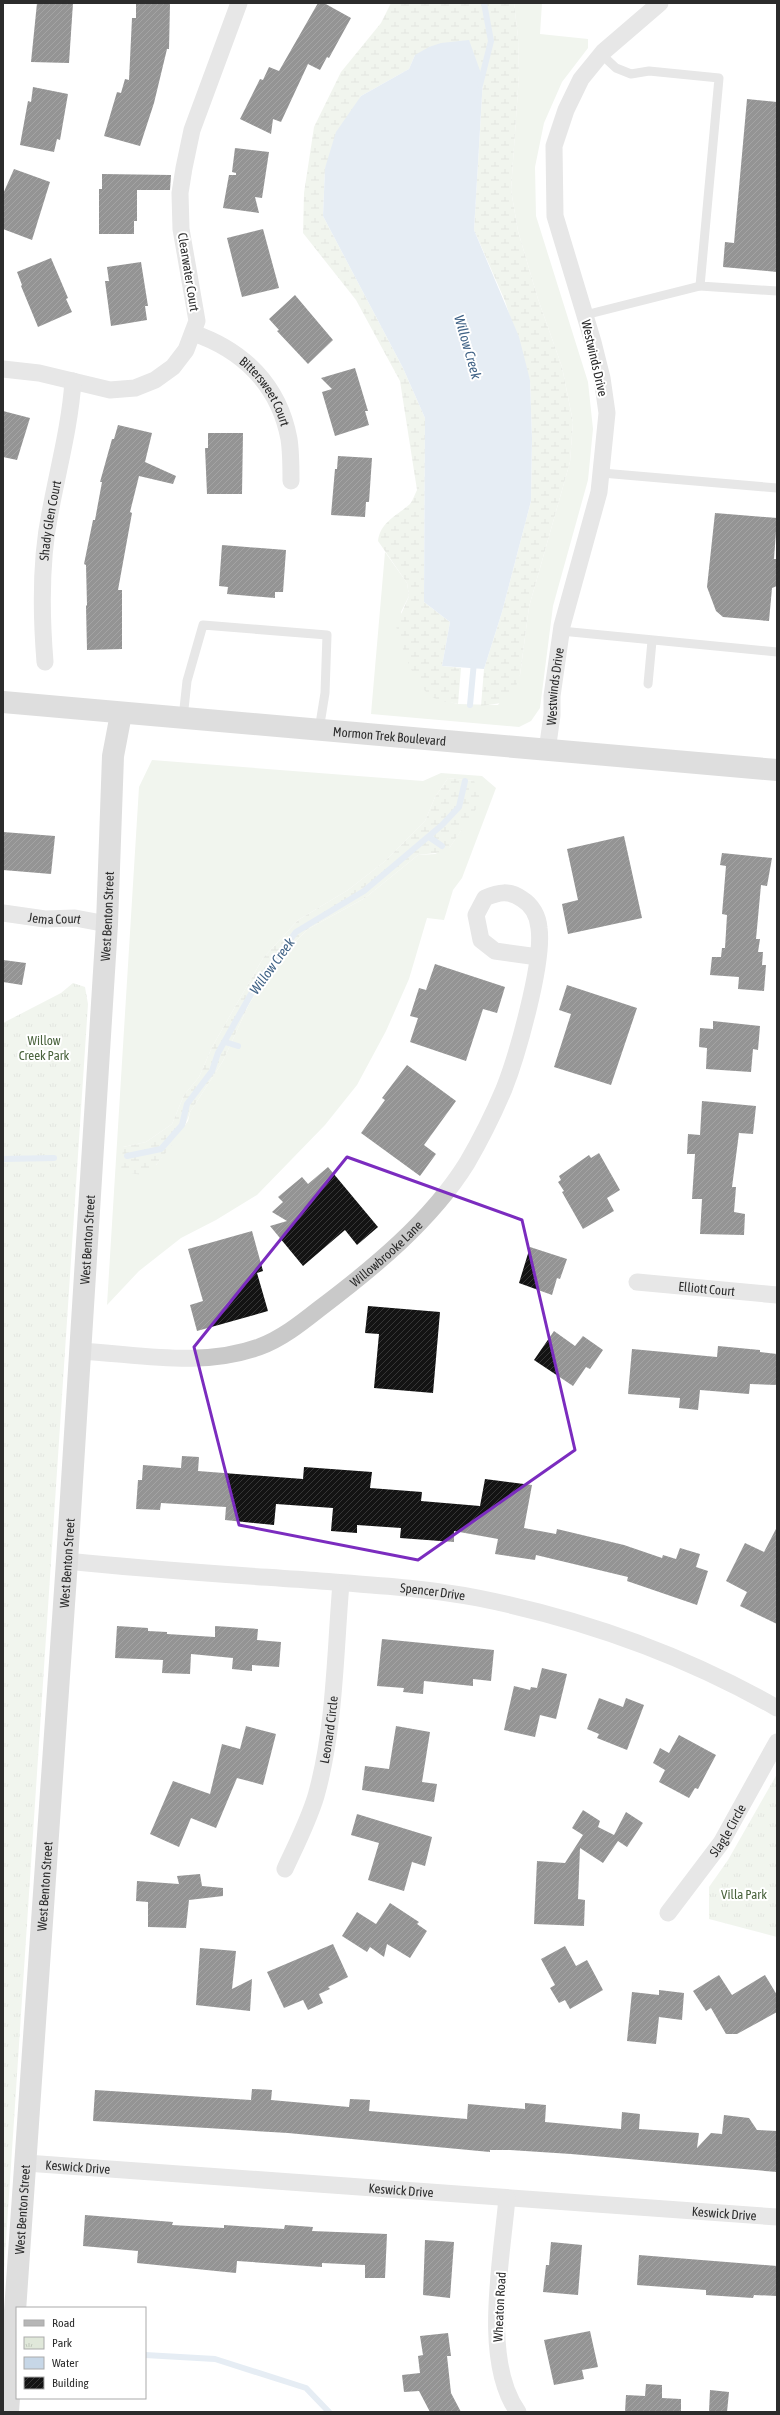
<svg xmlns="http://www.w3.org/2000/svg" width="780" height="2415" font-family="'Asap Condensed',sans-serif">
<style>
.grass{fill:#e0e8da;fill-rule:evenodd}
.wetland{fill:url(#wetland-marsh)}
.park{fill:url(#park-tufts)}
.water{fill:#c7d7e7}
.lines{fill:none;stroke-linecap:round;stroke-linejoin:round}
.stream{stroke:#c7d7e7;stroke-width:6}
.building{fill:url(#building-hatch)}
.lane{stroke:#c9c9c9;stroke-width:9}
.street{stroke:#c9c9c9;stroke-width:17}
.secondary{stroke:#b6b6b6;stroke-width:22}
.marked{fill:none;stroke:#7b2cbf;stroke-width:3;stroke-linejoin:round}
.labels{text-anchor:middle;stroke-width:4;stroke-linejoin:round;paint-order:stroke}
.street-label{font-size:13px;fill:#2c2c2c;stroke:#fff}
.park-label{font-size:13px;fill:#4a633d;stroke:#fff}
.water-label{font-size:14px;font-style:italic;fill:#416386;stroke:#fff}
</style>
<defs>
<pattern id="wetland-marsh" width="20" height="14" patternUnits="userSpaceOnUse"><rect width="20" height="14" fill="#e0e8da"/><path d="M1 5h8M5 5V1M11 12h8M15 12V8" fill="none" stroke="#c0c7bb"/></pattern>
<pattern id="park-tufts" width="24" height="20" patternUnits="userSpaceOnUse"><rect width="24" height="20" fill="#e0e8da"/><path d="M3 7l-1-3M5 7V3M7 7l1-3M15 17l-1-3M17 17v-4M19 17l1-3" fill="none" stroke="#c0c7bb"/></pattern>
<pattern id="building-hatch" width="6" height="6" patternUnits="userSpaceOnUse"><rect width="6" height="6" fill="#131313"/><path d="M-1 1l2-2M0 6l6-6M5 7l2-2" fill="none" stroke="#363636"/></pattern>
</defs>
<rect width="100%" height="100%" fill="#fff"/>
<!-- grass -->
<g class="grass">
<polygon points="514,3 542,3 540,34 588,39 588,48 562,82 544,123 535,167 536,216 588,382 593,429 588,480 553,606 540,708 531,721 519,727 371,714 385,552 407,583 409,596 401,612 435,698 458,704 498,705 520,675 529,607 570,462 573,422 562,367 538,299 518,231 511,190 519,75 518,37"/>
<path d="M152,760L423,781L441,773L482,776L496,788L462,878L453,890L444,920L427,918L409,979L386,1031L357,1085L325,1125L257,1195L216,1220L181,1238L139,1271L107,1305L139,787ZM448,778L474,781L462,829L450,847L435,854L418,855L365,898L308,929L295,942L265,979L248,1006L223,1061L190,1112L188,1121L156,1165L123,1147L146,1142L172,1124L184,1095L199,1077L212,1047L263,958L298,920L348,890L384,862L425,821L435,797Z"/>
</g>
<!-- wetland -->
<g class="wetland">
<path d="M391,3H514L518,37L519,75L511,190L518,231L538,299L562,367L573,422L570,462L529,607L520,675L515,689L501,703L481,706L484,669L502,612L531,501L532,438L530,381L505,301L474,230L483,79L415,55L409,69L361,96L325,168L323,216L403,368L425,418L424,602L450,622L442,666L461,668L458,704C451,702 441,702 434,698C413,686 402,647 396,626L409,596L407,583L378,541C380,522 398,515 410,504C413,500 415,494 417,490L400,381L356,300L303,233L304,193L314,127L341,72L381,23Z"/>
<path d="M448,778L474,781L480,795L476,809L450,847L444,852L418,855L365,898L308,929L295,942L265,979L248,1006L223,1061L190,1112C186,1130 159,1162 146,1176L121,1171L123,1147L146,1142L172,1124L184,1095L199,1077L212,1047L263,958L298,920L348,890L384,862L425,821L435,797Z"/>
</g>
<!-- park -->
<g class="park">
<polygon points="73,983 85,987 88,1004 3,2286 3,1023 61,993"/>
<polygon points="777,1774 777,1937 709,1919 709,1887 728,1860"/>
</g>
<!-- water -->
<polygon class="water" points="469,40 483,79 474,230 519,337 530,380 532,438 531,501 502,612 484,669 442,666 450,622 424,602 425,418 403,368 323,216 325,168 336,132 361,96 409,69 415,55 429,47 441,43"/>
<g class="lines">
<!-- stream -->
<g class="stream">
<polyline points="480,85 491,41 484,3"/>
<polyline points="470,705 474,662"/>
<polyline points="429,837 442,846"/>
<polyline points="225,1042 238,1046"/>
<polyline points="127,1156 161,1149 182,1125 187,1104 212,1071 218,1053 256,985 296,932 364,891 442,825 459,807 465,781"/>
<polyline points="3,1159 54,1158"/>
<polyline points="145,2355 215,2359 306,2388 329,2412"/>
</g>
</g>
<!-- building -->
<g class="building">
<polygon points="37,3 73,3 69,63 31,62"/>
<polygon points="136,3 170,4 169,49 167,49 154,103 140,146 104,136 117,92 121,93 125,79 129,80 132,18 136,18"/>
<polygon points="318,3 324,3 351,18 329,58 327,57 320,70 308,64 281,122 273,119 271,134 240,119 260,79 263,80 269,67 279,71"/>
<polygon points="33,87 68,94 60,140 57,139 54,152 20,145 28,101 31,102"/>
<polygon points="747,99 777,102 777,272 723,267 725,242 734,243"/>
<polygon points="235,148 269,152 262,198 255,197 259,213 223,208 229,175 236,175 236,173 232,172"/>
<polygon points="14,169 50,182 32,240 3,229 3,194"/>
<polygon points="102,174 171,175 170,190 137,190 137,221 134,221 134,234 99,234 99,189 102,189"/>
<polygon points="263,229 279,288 242,297 227,238"/>
<polygon points="51,258 68,298 66,299 72,312 38,327 21,286 22,285 17,272"/>
<polygon points="141,262 148,306 145,306 147,320 111,326 105,281 109,281 107,267"/>
<polygon points="295,295 333,340 308,364 277,331 279,330 269,319"/>
<polygon points="355,368 368,411 365,411 369,425 335,436 322,392 332,389 321,378"/>
<polygon points="3,411 30,418 17,460 3,457"/>
<polygon points="118,425 152,433 145,462 176,476 173,484 139,476 130,512 132,513 118,590 122,590 122,649 87,650 86,606 87,605 86,565 84,564 93,520 95,520 102,482 100,482 112,439 114,439"/>
<polygon points="208,433 243,433 242,494 207,494 205,448 208,448"/>
<polygon points="338,456 372,458 369,502 366,502 365,517 331,515 335,469 337,469"/>
<polygon points="715,513 777,518 774,559 777,559 777,586 772,588 769,621 723,617 716,611 707,587"/>
<polygon points="222,545 286,550 283,592 275,592 275,598 227,594 228,587 219,586"/>
<polygon points="3,832 55,836 51,874 3,870"/>
<polygon points="624,836 642,918 568,934 562,904 578,900 567,849"/>
<polygon points="722,853 772,858 767,886 761,885 756,939 760,939 758,952 763,952 762,965 766,965 764,991 738,989 739,977 710,975 712,957 721,957 722,948 725,948 727,915 722,914 726,866 720,865"/>
<polygon points="3,960 26,963 22,985 3,982"/>
<polygon points="435,964 505,987 497,1013 483,1009 466,1061 410,1042 418,1018 410,1016 419,988 426,990"/>
<polygon points="567,985 637,1008 611,1085 554,1067 571,1014 559,1010"/>
<polygon points="713,1021 760,1026 758,1050 753,1049 751,1072 706,1069 707,1048 699,1047 700,1028 713,1029"/>
<polygon points="407,1065 456,1101 424,1145 436,1154 420,1176 361,1133 385,1100 382,1098"/>
<polygon points="702,1101 756,1106 753,1134 739,1133 732,1187 736,1187 734,1212 745,1214 744,1235 700,1234 702,1199 692,1199 695,1154 687,1154 688,1134 700,1135"/>
<polygon points="599,1153 620,1190 607,1198 614,1211 583,1229 562,1192 564,1191 558,1182 561,1180 559,1176 589,1155 591,1158"/>
<polygon points="328,1167 378,1227 357,1245 345,1230 303,1266 270,1226 287,1221 272,1212 283,1202 278,1197 302,1177 308,1184"/>
<polygon points="252,1231 263,1271 257,1273 268,1311 197,1331 190,1305 203,1301 188,1249"/>
<polygon points="530,1247 567,1259 560,1279 557,1278 552,1295 519,1283"/>
<polygon points="368,1306 440,1312 433,1393 374,1388 379,1334 365,1333"/>
<polygon points="554,1331 575,1346 583,1336 603,1350 590,1369 586,1367 573,1386 534,1360"/>
<polygon points="718,1346 760,1350 760,1352 777,1354 777,1385 750,1384 749,1394 700,1390 698,1410 679,1408 680,1398 628,1394 632,1349 717,1357"/>
<polygon points="182,1456 199,1457 198,1471 303,1479 304,1467 372,1472 370,1488 422,1492 421,1501 480,1506 485,1479 532,1485 524,1528 556,1534 557,1529 624,1545 662,1558 663,1555 676,1559 680,1548 700,1554 696,1567 708,1571 697,1605 627,1581 628,1577 536,1555 535,1560 495,1554 498,1539 454,1531 454,1542 400,1538 401,1528 357,1525 357,1533 331,1531 333,1508 276,1504 274,1525 225,1520 226,1507 161,1503 160,1510 136,1509 138,1480 142,1480 143,1465 181,1468"/>
<polygon points="777,1527 777,1624 740,1606 747,1592 726,1581 745,1543 764,1552"/>
<polygon points="117,1626 148,1628 148,1631 167,1632 167,1634 215,1637 215,1626 258,1629 257,1640 281,1642 279,1667 252,1665 252,1671 232,1669 233,1658 191,1654 190,1674 162,1673 163,1660 115,1658"/>
<polygon points="382,1639 494,1650 491,1681 473,1679 473,1686 424,1681 423,1694 403,1692 404,1688 377,1686"/>
<polygon points="542,1668 567,1674 556,1719 540,1715 535,1737 504,1730 514,1686 530,1690 531,1687 537,1688"/>
<polygon points="599,1698 623,1707 626,1698 644,1705 627,1750 597,1738 599,1734 587,1729"/>
<polygon points="246,1726 276,1734 263,1785 237,1778 216,1828 191,1818 179,1847 150,1834 173,1781 210,1794 222,1744 240,1749"/>
<polygon points="396,1726 430,1732 422,1782 437,1784 434,1802 362,1790 365,1766 389,1769"/>
<polygon points="679,1735 716,1755 698,1789 695,1788 689,1798 659,1782 665,1770 653,1763 660,1748 669,1753"/>
<polygon points="583,1810 600,1821 598,1827 614,1835 626,1812 643,1823 627,1847 618,1841 603,1863 580,1848 578,1899 585,1900 584,1926 534,1924 537,1861 565,1863 583,1835 572,1828"/>
<polygon points="357,1814 432,1837 425,1866 412,1862 404,1891 368,1880 379,1843 351,1835"/>
<polygon points="200,1874 202,1886 223,1888 223,1896 189,1900 186,1928 148,1927 148,1902 136,1901 137,1881 179,1884 177,1876"/>
<polygon points="390,1903 419,1922 417,1924 427,1931 410,1958 387,1944 384,1957 370,1947 367,1952 342,1936 357,1912 376,1924"/>
<polygon points="333,1944 348,1977 328,1987 330,1989 319,1994 323,2003 308,2010 303,2000 284,2008 267,1972"/>
<polygon points="565,1946 576,1966 587,1960 603,1990 570,2009 565,2000 559,2003 550,1988 555,1985 541,1959"/>
<polygon points="200,1948 236,1951 232,1989 252,1979 250,2011 196,2005"/>
<polygon points="719,1975 732,1995 765,1975 777,1995 777,2012 737,2034 726,2034 711,2008 706,2011 693,1991"/>
<polygon points="659,1990 684,1993 682,2020 659,2017 656,2044 627,2041 632,1992 659,1995"/>
<polygon points="252,2089 272,2090 271,2100 349,2107 350,2099 370,2100 369,2111 467,2119 468,2104 525,2109 525,2103 546,2105 545,2122 621,2129 622,2112 640,2114 639,2129 699,2133 697,2148 711,2133 722,2134 724,2115 749,2118 757,2130 777,2131 777,2172 571,2154 510,2150 490,2150 490,2152 288,2133 93,2121 95,2090 251,2100"/>
<polygon points="85,2215 173,2222 172,2225 224,2228 224,2225 284,2229 285,2225 313,2227 312,2231 387,2234 385,2278 365,2278 365,2265 322,2263 322,2267 237,2261 236,2273 137,2263 138,2251 83,2246"/>
<polygon points="425,2240 454,2242 450,2298 423,2295"/>
<polygon points="551,2242 582,2245 578,2295 543,2292 546,2265 549,2265"/>
<polygon points="639,2255 777,2266 777,2296 754,2295 753,2298 706,2295 706,2290 637,2285"/>
<polygon points="590,2331 598,2367 582,2370 584,2379 554,2385 544,2340"/>
<polygon points="448,2333 451,2356 447,2356 451,2393 461,2412 430,2412 419,2391 404,2392 402,2375 420,2373 418,2356 423,2355 420,2336"/>
<polygon points="646,2384 662,2385 662,2398 681,2399 681,2412 625,2412 626,2395 645,2396"/>
<polygon points="710,2390 729,2392 727,2412 709,2412"/>
</g>
<g class="lines">
<!-- lane -->
<g class="lane">
<polyline points="601,54 616,68 631,74 649,71 719,78 700,286 777,291"/>
<polyline points="585,315 700,286"/>
<polyline points="602,473 777,488"/>
<polyline points="561,631 777,652"/>
<polyline points="648,684 652,641"/>
<polyline points="183,718 187,681 203,625 327,635 325,693 319,730"/>
</g>
<!-- street -->
<g class="street">
<path id="s1" d="M193,333C243,350 279,385 289,439C291,452 291,467 291,481"/>
<polyline points="3,369 39,373 110,390 135,388 155,380 173,367 186,350 197,321 181,229 180,193 184,168 192,130 239,3"/>
<path id="s2" d="M45,662C41,613 40,562 50,513C58,469 70,426 73,381"/>
<path id="s3" d="M547,751L552,715V696L562,626L599,492L607,413L602,378L593,342L555,216L554,146L566,110L581,79L603,52L660,3"/>
<path id="s4" d="M3,913L45,919L75,918L107,924"/>
<path id="s5" d="M637,1282L777,1295"/>
<path id="s6" d="M79,1351C139,1354 201,1368 259,1347C281,1339 300,1324 319,1309C372,1269 431,1221 467,1163C481,1139 493,1115 504,1089C517,1056 544,962 539,928C538,916 532,905 522,899C509,890 499,892 485,898L476,915L481,940L495,951L538,957"/>
<path id="s7" d="M67,1561C151,1570 236,1575 320,1581C373,1585 426,1588 478,1598C583,1619 684,1655 777,1708"/>
<path id="s8" d="M285,1869C296,1845 308,1822 316,1796C335,1728 335,1654 341,1583"/>
<path id="s9" d="M668,1913L721,1843L777,1742"/>
<path id="s10" d="M26,2163L777,2217"/>
<path d="M507,2198C502,2258 481,2361 518,2412"/>
</g>
<!-- secondary -->
<g class="secondary">
<path id="s11" d="M3,702L777,770"/>
<path id="s12" d="M8,2412L67,1561L107,924L113,756L121,714"/>
</g>
</g>
<!-- marked area -->
<path d="M0 0H780V2415H0ZM347,1157L522,1220L575,1450L418,1560L239,1525L194,1347Z" fill="#fff" fill-opacity=".55" fill-rule="evenodd"/>
<path class="marked" d="M347,1157L522,1220L575,1450L418,1560L239,1525L194,1347Z"/>
<g class="labels">
<!-- street labels -->
<g class="street-label">
<text transform="translate(189 272) rotate(81)" y="5">Clearwater Court</text>
<text transform="translate(595 358) rotate(77)" y="5">Westwinds Drive</text>
<text dy="5" stroke="none"><textPath href="#s1" startOffset="96">Bittersweet Court</textPath></text>
<text dy="5" stroke="none"><textPath href="#s2" startOffset="142">Shady Glen Court</textPath></text>
<text dy="5" stroke="none"><textPath href="#s3" startOffset="65">Westwinds Drive</textPath></text>
<text dy="5" stroke="none"><textPath href="#s11" startOffset="388">Mormon Trek Boulevard</textPath></text>
<text dy="5" stroke="none"><textPath href="#s12" startOffset="1499">West Benton Street</textPath></text>
<text dy="5" stroke="none"><textPath href="#s4" startOffset="52">Jema Court</textPath></text>
<text dy="5" stroke="none"><textPath href="#s12" startOffset="1175">West Benton Street</textPath></text>
<text dy="5" stroke="none"><textPath href="#s6" startOffset="340">Willowbrooke Lane</textPath></text>
<text dy="5" stroke="none"><textPath href="#s5" startOffset="70">Elliott Court</textPath></text>
<text dy="5" stroke="none"><textPath href="#s12" startOffset="851">West Benton Street</textPath></text>
<text dy="5" stroke="none"><textPath href="#s7" startOffset="367">Spencer Drive</textPath></text>
<text dy="5" stroke="none"><textPath href="#s8" startOffset="147">Leonard Circle</textPath></text>
<text dy="5" stroke="none"><textPath href="#s9" startOffset="102">Slagle Circle</textPath></text>
<text dy="5" stroke="none"><textPath href="#s12" startOffset="527">West Benton Street</textPath></text>
<text dy="5" stroke="none"><textPath href="#s10" startOffset="52">Keswick Drive</textPath></text>
<text dy="5" stroke="none"><textPath href="#s10" startOffset="376">Keswick Drive</textPath></text>
<text dy="5" stroke="none"><textPath href="#s12" startOffset="203">West Benton Street</textPath></text>
<text dy="5" stroke="none"><textPath href="#s10" startOffset="700">Keswick Drive</textPath></text>
<text transform="translate(499 2307) rotate(-87)" y="5">Wheaton Road</text>
</g>
<!-- park labels -->
<g class="park-label">
<text x="44" y="1045">Willow<tspan x="44" dy="15">Creek Park</tspan></text>
<text x="744" y="1899">Villa Park</text>
</g>
<!-- water labels -->
<g class="water-label">
<text transform="translate(468 347) rotate(74)" y="5">Willow Creek</text>
<text transform="translate(272 966) rotate(-54)" y="5">Willow Creek</text>
</g>
</g>
<!-- border -->
<rect width="780" height="2415" fill="none" stroke="#2c2c2c" stroke-width="8"/>
<!-- legend -->
<rect x="16" y="2307" width="130" height="92" fill="#ffffff" stroke="#ababab"/>
<rect x="24" y="2320" width="20" height="6" fill="#b6b6b6" stroke="#ababab"/>
<text x="52" y="2327" font-size="12" fill="#2c2c2c">Road</text>
<rect x="24" y="2337" width="20" height="12" fill="url(#park-tufts)" stroke="#ababab"/>
<text x="52" y="2347" font-size="12" fill="#2c2c2c">Park</text>
<rect x="24" y="2357" width="20" height="12" fill="#c7d7e7" stroke="#ababab"/>
<text x="52" y="2367" font-size="12" fill="#2c2c2c">Water</text>
<rect x="24" y="2377" width="20" height="12" fill="url(#building-hatch)" stroke="#ababab"/>
<text x="52" y="2387" font-size="12" fill="#2c2c2c">Building</text>
</svg>
